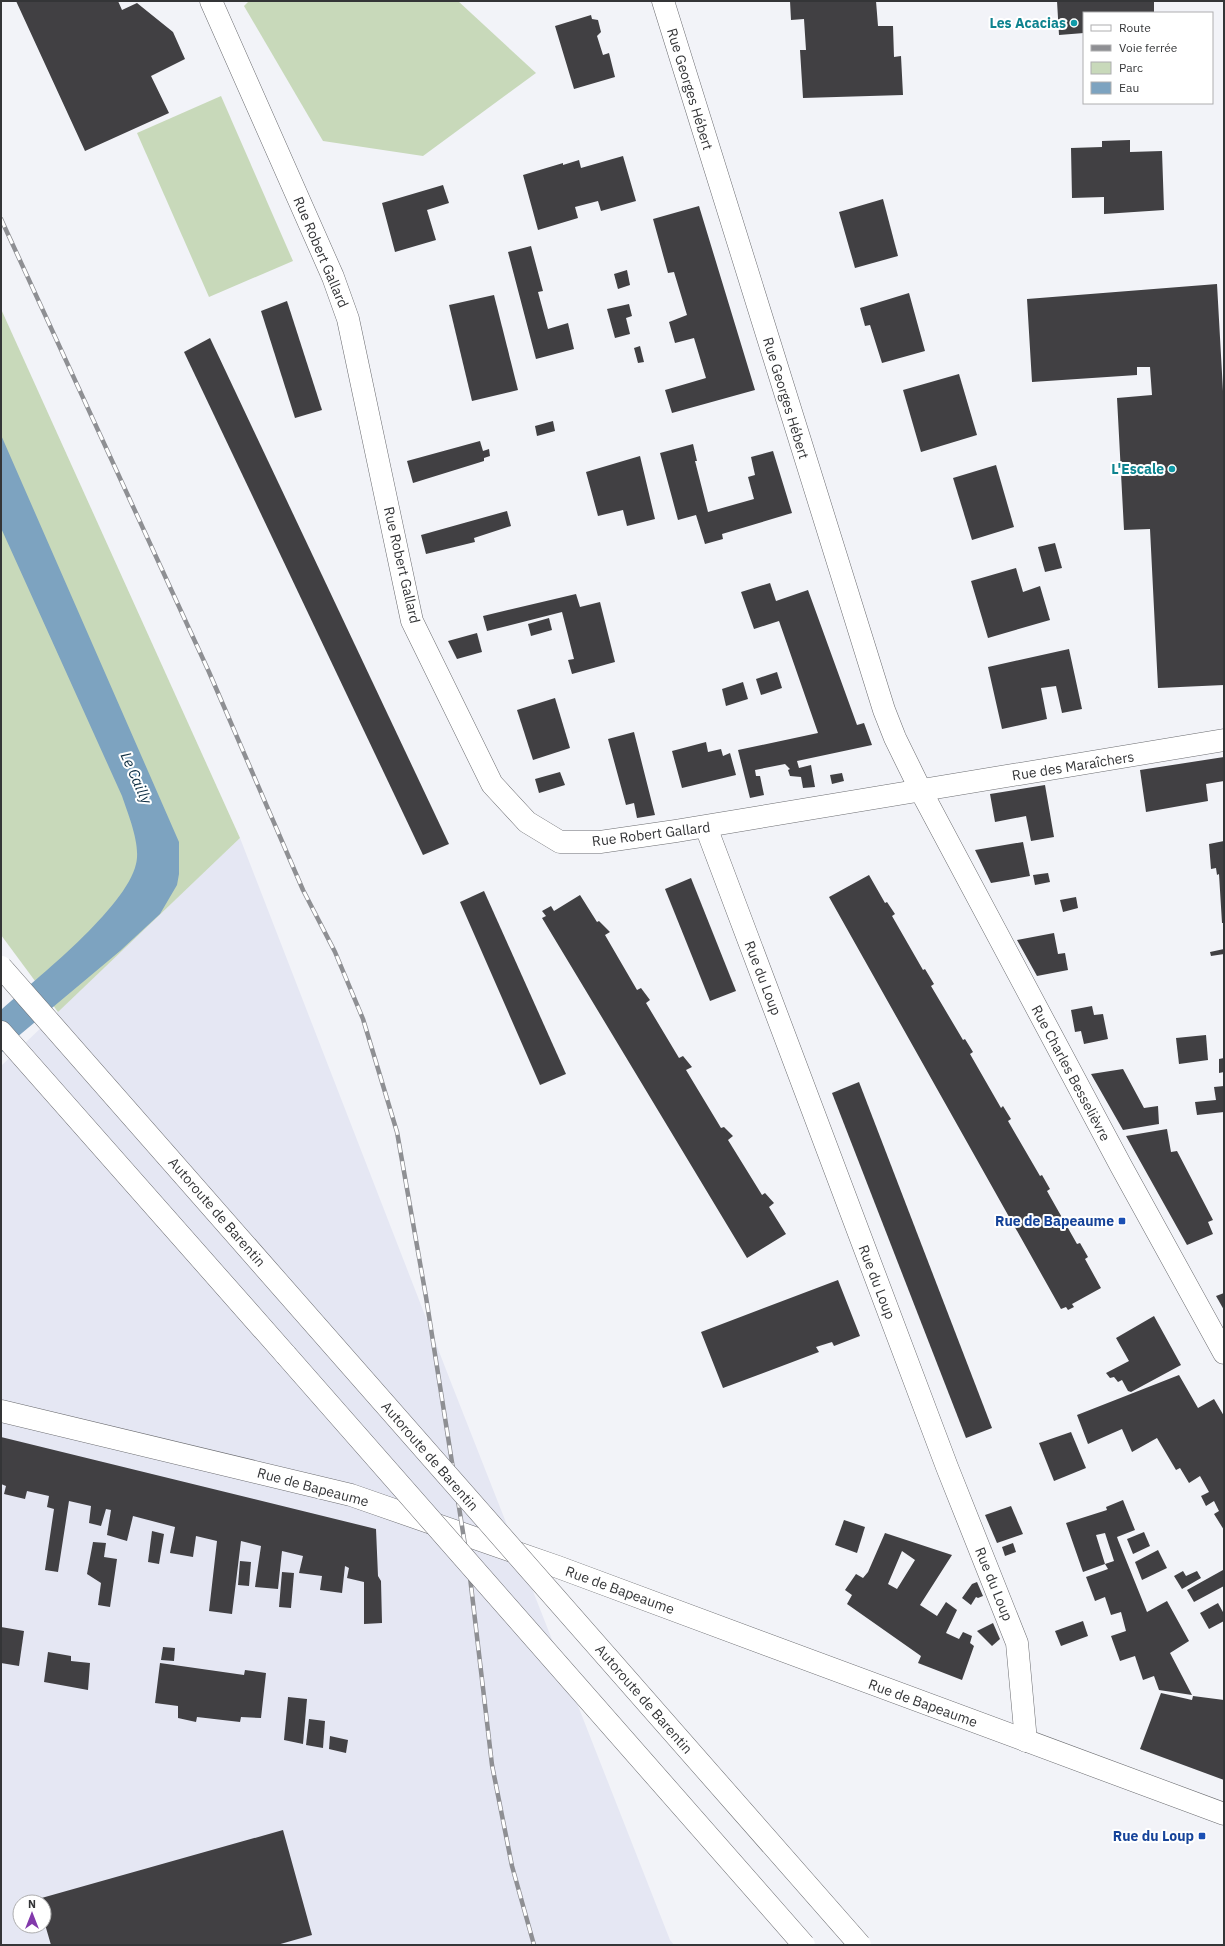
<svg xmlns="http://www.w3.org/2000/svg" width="1225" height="1946" font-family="'IBM Plex Sans',sans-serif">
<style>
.built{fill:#e5e7f3;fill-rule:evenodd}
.green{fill:#c8d9ba}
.water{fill:#7da3c0}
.building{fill:#414043;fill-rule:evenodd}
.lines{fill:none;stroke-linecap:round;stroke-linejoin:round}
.minor-casing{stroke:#6b6c70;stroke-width:23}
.tertiary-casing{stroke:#6b6c70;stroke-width:23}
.trunk-casing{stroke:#6b6c70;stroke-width:23}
.minor{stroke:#fff;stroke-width:22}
.tertiary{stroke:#fff;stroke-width:22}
.trunk{stroke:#fff;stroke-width:22}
.rail-casing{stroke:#8e8f93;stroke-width:4.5}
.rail{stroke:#fff;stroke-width:3;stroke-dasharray:9;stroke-linecap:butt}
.trunk-bridge-casing{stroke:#6b6c70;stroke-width:23;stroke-linecap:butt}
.motorway-bridge-casing{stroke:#6b6c70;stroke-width:23;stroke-linecap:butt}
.trunk-bridge{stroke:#fff;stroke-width:22}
.motorway-bridge{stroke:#fff;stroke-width:22}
.culture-dot{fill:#0f9aa8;stroke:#fff;stroke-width:1.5}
.transit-dot{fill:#1a4fb4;stroke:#fff;stroke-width:1.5}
.labels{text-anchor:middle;stroke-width:4;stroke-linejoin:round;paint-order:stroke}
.culture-label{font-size:14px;font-weight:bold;fill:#0d838f;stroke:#fff;text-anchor:end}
.street-label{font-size:14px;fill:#343537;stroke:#fff}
.transit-label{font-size:14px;font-weight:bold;fill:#164399;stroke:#fff;text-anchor:end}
.water-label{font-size:15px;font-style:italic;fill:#0e2e43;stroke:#fff}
</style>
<rect width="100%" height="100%" fill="#f2f3f8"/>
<!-- built -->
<path class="built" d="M240,838L452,1385L670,1940L674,1945H1V1066ZM20,1902H44V1926H20Z"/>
<!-- green -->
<g class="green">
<polygon points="249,1 458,1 536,73 423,156 323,141 244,6"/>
<polygon points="221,96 293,261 209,297 137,133"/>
<polygon points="1,309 240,838 58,1012 1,935"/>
</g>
<!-- water -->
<path class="water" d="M1,435L179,842V874L177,885L160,914L120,951L16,1038L1,1053V1010C36,979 126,908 136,864C141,845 128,814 122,796L1,528Z"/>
<!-- building -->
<g class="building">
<polygon points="16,1 118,1 122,10 137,3 173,32 185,59 151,76 169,113 85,151"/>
<polygon points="790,1 876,1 878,26 893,26 894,57 901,56 903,95 803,98 800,50 806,50 804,19 791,20"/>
<polygon points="1057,1 1154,1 1154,13 1084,13 1084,33 1059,35"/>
<polygon points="591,15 592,19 598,20 601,32 597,36 603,55 609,53 615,77 574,89 555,26"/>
<polygon points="1130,140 1130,152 1162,151 1164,210 1104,214 1104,197 1072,198 1071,148 1102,147 1102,141"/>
<polygon points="623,156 636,201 601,211 598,201 575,207 578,218 538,230 523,175 563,163 563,165 579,160 581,168"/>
<polygon points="443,185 449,203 427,210 436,240 395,252 382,203"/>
<polygon points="883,199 898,256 855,268 839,212"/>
<polygon points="699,206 755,390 672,413 665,390 706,378 694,338 675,343 669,322 687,315 674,272 668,273 653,219"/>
<polygon points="531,246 543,291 538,292 548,329 568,323 574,349 536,359 508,252"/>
<polygon points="627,270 630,285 618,289 614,274"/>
<polygon points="1217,284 1224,409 1224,685 1158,688 1150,529 1124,530 1117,398 1152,395 1150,367 1137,367 1137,375 1032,382 1027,299"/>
<polygon points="909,293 925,351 882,363 870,325 865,326 860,308"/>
<polygon points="494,295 518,390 472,401 449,305"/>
<polygon points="287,301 322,410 295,418 261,311"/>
<polygon points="629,304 632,316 626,318 630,334 615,338 607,309"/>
<polygon points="210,338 449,844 423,855 184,352"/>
<polygon points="640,346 644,362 638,363 634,348"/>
<polygon points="959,374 977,435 921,452 903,390"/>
<polygon points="553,421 555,431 537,436 535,426"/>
<polygon points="480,441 483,451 489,449 490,456 484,458 484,461 413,483 407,461"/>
<polygon points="693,444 697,461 695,461 708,512 754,499 748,477 755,475 751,457 773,451 792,513 722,534 723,539 705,544 696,515 678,520 660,453"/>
<polygon points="640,456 655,519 627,526 623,510 598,516 586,472"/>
<polygon points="996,465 1014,527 972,540 953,478"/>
<polygon points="507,511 511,526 474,538 475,542 426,554 421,535"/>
<polygon points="1055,543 1062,568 1045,572 1038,547"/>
<polygon points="1016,568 1023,592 1040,586 1050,620 988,638 971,581"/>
<polygon points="770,583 776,601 808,590 857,725 864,723 872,745 797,761 799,768 811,765 815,787 803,788 801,777 790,776 788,770 790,769 785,764 755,770 756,776 760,776 764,795 750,798 738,750 818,733 779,621 754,629 741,592"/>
<polygon points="576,594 580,607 600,602 615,662 572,674 568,660 574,659 562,612 487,631 483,616"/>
<polygon points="549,618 552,630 531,636 528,624"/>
<polygon points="477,633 482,652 457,659 448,641"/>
<polygon points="1069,649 1082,709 1062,713 1056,686 1041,688 1047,719 1002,729 988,667"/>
<polygon points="777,672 782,688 761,695 756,679"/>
<polygon points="743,682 748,699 726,706 722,689"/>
<polygon points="555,698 570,748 533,760 517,710"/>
<polygon points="634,732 655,815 637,818 634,803 626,805 608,739"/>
<polygon points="706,742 708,752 721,749 723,756 730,753 736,775 682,788 672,751"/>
<polygon points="1224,757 1224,781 1206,784 1208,801 1146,812 1140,770"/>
<polygon points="560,772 565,785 539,793 535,779"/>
<polygon points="842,773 844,781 832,784 830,775"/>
<polygon points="1045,785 1054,837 1031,841 1026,816 995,822 990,794"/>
<polygon points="1224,841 1224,923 1222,923 1219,874 1217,875 1216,868 1211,869 1209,844"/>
<polygon points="1023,842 1030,876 991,883 975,850"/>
<polygon points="1048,873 1050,882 1035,885 1033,875"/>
<polygon points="869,875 885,903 887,902 895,914 892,916 923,970 925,969 934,984 931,986 963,1040 965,1039 973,1052 970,1054 1001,1108 1003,1106 1011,1119 1008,1121 1040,1176 1042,1175 1050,1189 1047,1191 1077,1244 1080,1243 1088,1257 1085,1259 1101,1288 1072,1304 1074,1307 1068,1310 1066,1307 1061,1309 829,897"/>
<polygon points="691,878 736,991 710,1001 665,889"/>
<polygon points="484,891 566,1074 540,1085 460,902"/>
<polygon points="580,895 597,922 599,921 610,932 605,935 637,990 641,988 650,1000 646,1003 679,1058 683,1056 692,1067 686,1070 721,1128 724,1127 733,1136 728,1140 762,1195 765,1193 774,1203 769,1207 786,1234 747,1258 542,918 546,916 542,911 551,906 554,911"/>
<polygon points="1076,897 1078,908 1063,912 1060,900"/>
<polygon points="1054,933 1058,954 1065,953 1068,970 1037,976 1017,940"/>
<polygon points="1224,949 1224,954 1211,956 1210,952"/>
<polygon points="1092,1006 1094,1015 1103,1014 1108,1039 1084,1044 1081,1031 1075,1032 1071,1010"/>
<polygon points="1206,1035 1208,1060 1179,1064 1176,1038"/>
<polygon points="1224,1058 1224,1072 1219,1073 1219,1059"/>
<polygon points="1123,1069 1144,1108 1158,1106 1159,1124 1123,1130 1091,1074"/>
<polygon points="859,1082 992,1428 966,1438 832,1093"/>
<polygon points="1224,1086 1224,1112 1197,1115 1195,1102 1216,1100 1214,1087"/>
<polygon points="1167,1129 1171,1152 1177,1151 1213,1220 1208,1222 1213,1234 1187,1245 1126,1136"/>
<polygon points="838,1280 860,1336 834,1346 832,1342 816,1347 819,1352 723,1388 701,1332"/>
<polygon points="1224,1293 1224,1310 1216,1296"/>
<polygon points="1154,1316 1181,1365 1131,1392 1128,1391 1122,1380 1118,1382 1114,1377 1110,1378 1106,1373 1129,1361 1116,1338"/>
<polygon points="1179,1375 1198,1408 1214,1399 1224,1416 1224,1530 1214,1514 1219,1511 1214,1501 1206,1506 1201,1496 1209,1492 1200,1476 1189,1483 1180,1468 1176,1470 1157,1438 1132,1452 1122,1429 1088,1444 1077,1415"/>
<polygon points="1071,1432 1086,1468 1054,1481 1039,1443"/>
<polygon points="1,1437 376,1529 378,1576 381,1581 382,1623 364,1624 364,1582 347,1578 349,1568 345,1566 342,1593 320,1590 322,1576 299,1573 303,1556 282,1551 278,1589 255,1587 261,1546 241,1541 232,1614 209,1611 217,1541 196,1536 193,1557 170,1553 175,1527 133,1516 127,1541 107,1535 111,1510 106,1509 101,1526 89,1523 91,1506 69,1501 58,1572 45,1570 54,1509 47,1507 49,1496 27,1491 25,1499 4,1494 6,1486 1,1484"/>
<polygon points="1123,1500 1135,1530 1117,1537 1118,1540 1147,1612 1167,1601 1189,1641 1170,1653 1192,1695 1159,1690 1154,1676 1143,1680 1135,1656 1120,1661 1111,1636 1126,1631 1121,1612 1111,1615 1105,1597 1095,1601 1086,1577 1108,1569 1105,1564 1114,1561 1105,1533 1096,1535 1105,1564 1083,1572 1066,1523 1107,1510 1106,1507"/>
<polygon points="1011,1506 1023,1534 997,1543 985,1515"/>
<polygon points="844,1520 865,1527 857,1553 835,1545"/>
<polygon points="152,1531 164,1534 159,1564 148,1562"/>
<polygon points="1144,1532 1150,1546 1133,1554 1127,1539"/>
<path d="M885,1533L952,1555L920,1605L937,1616L946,1602L957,1610L946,1633L959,1639L963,1632L972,1636L970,1643L974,1646L962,1680L918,1663L921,1656L847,1604L852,1595L845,1590L856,1574L863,1578L868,1572ZM902,1551L915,1560L897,1589L888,1584Z"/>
<polygon points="93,1542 106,1543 104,1557 117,1559 110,1607 98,1605 101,1583 87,1574"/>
<polygon points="1013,1543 1016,1552 1005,1556 1002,1547"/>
<polygon points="1158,1550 1167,1568 1142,1580 1135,1562"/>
<polygon points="240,1561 251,1562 249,1586 238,1585"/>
<polygon points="1223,1570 1224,1586 1194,1602 1187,1590"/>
<polygon points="1183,1571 1186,1576 1197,1571 1201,1578 1182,1589 1174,1576"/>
<polygon points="282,1572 294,1573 291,1608 279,1607"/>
<polygon points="977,1582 983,1596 978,1598 976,1597 971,1605 962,1598 972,1584"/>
<polygon points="1218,1603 1224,1614 1224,1621 1209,1629 1200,1613"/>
<polygon points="1083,1621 1088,1636 1061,1646 1055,1631"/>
<polygon points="993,1623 1000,1639 992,1646 977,1631"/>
<polygon points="1,1627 24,1631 19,1666 1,1663"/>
<polygon points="163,1647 175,1648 174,1661 161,1660"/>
<polygon points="48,1652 71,1656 71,1661 90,1663 88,1690 44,1682"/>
<polygon points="160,1663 244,1675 245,1670 266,1673 261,1718 241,1717 240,1722 197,1717 196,1722 178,1718 178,1706 155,1703"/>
<polygon points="1161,1693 1192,1700 1193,1696 1224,1700 1224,1780 1140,1749"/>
<polygon points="288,1697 307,1699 303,1744 284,1740"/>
<polygon points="309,1719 325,1721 323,1748 306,1745"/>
<polygon points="330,1736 348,1740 346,1753 329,1749"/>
<polygon points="283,1830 312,1935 277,1945 51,1945 44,1921 44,1902 39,1902 38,1899"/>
</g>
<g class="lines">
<!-- minor casing -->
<g class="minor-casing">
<g id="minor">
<polyline points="211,1 333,277 348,319 412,621 492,784 527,822 560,842 600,842 676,831 1224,740"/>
<polyline points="706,827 947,1467 1017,1643 1026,1741"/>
</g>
</g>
<!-- tertiary casing -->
<g class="tertiary-casing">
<g id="tertiary">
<polyline points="663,1 884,710 895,738 921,791 1121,1166 1224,1353"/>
<polyline points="1,1411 351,1495 558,1567 1224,1814"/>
</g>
</g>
<!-- trunk casing -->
<g class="trunk-casing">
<polyline id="trunk" points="1,1032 286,1355"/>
</g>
<!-- minor -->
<use href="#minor" class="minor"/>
<!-- tertiary -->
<use href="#tertiary" class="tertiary"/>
<!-- trunk -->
<use href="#trunk" class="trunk"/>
<!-- rail casing -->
<g class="rail-casing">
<polyline id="rail" points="1,219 209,672 303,890 335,952 363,1019 397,1132 426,1297 470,1577 492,1765 512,1866 534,1945"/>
</g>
<!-- rail -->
<use href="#rail" class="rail"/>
<!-- trunk-bridge casing -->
<g class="trunk-bridge-casing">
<polyline id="trunk-bridge" points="286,1355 804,1945"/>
</g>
<!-- motorway-bridge casing -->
<g class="motorway-bridge-casing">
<polyline id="motorway-bridge" points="1,967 860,1945"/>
</g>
<!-- trunk-bridge -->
<use href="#trunk-bridge" class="trunk-bridge"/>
<!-- motorway-bridge -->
<use href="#motorway-bridge" class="motorway-bridge"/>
</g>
<!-- markers -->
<g class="culture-dot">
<circle cx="1074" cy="23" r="4"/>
<circle cx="1172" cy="469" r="4"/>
</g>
<g class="transit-dot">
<rect x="1118" y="1217" width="8" height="8" rx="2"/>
<rect x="1198" y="1832" width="8" height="8" rx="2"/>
</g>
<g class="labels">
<!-- culture labels -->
<g class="culture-label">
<text x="1066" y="28">Les Acacias</text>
<text x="1164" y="474">L'Escale</text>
</g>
<!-- street labels -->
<g class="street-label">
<text transform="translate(690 89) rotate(73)" y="5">Rue Georges Hébert</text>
<text transform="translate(321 252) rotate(67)" y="5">Rue Robert Gallard</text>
<text transform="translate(786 398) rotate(73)" y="5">Rue Georges Hébert</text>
<text transform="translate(402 565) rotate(77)" y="5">Rue Robert Gallard</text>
<text transform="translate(1073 766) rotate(-9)" y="5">Rue des Maraîchers</text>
<text transform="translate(651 834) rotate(-7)" y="5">Rue Robert Gallard</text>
<text transform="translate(763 978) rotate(69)" y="5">Rue du Loup</text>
<text transform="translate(1071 1073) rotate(62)" y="5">Rue Charles Besselièvre</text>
<text transform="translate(217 1212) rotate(49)" y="5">Autoroute de Barentin</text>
<text transform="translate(877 1282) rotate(69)" y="5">Rue du Loup</text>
<text transform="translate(430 1456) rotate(49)" y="5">Autoroute de Barentin</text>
<text transform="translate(313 1487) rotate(15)" y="5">Rue de Bapeaume</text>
<text transform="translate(994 1584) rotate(68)" y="5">Rue du Loup</text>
<text transform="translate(620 1590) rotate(20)" y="5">Rue de Bapeaume</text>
<text transform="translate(644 1699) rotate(49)" y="5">Autoroute de Barentin</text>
<text transform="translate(923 1703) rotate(20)" y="5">Rue de Bapeaume</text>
</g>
<!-- transit labels -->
<g class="transit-label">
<text x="1114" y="1226">Rue de Bapeaume</text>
<text x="1194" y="1841">Rue du Loup</text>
</g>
<!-- water labels -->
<g class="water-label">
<text transform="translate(136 778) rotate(66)" y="5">Le Cailly</text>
</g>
</g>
<!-- border -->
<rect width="1225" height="1946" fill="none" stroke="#343537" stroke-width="4"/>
<!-- legend -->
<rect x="1083" y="12" width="130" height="92" fill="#ffffff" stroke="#aeaeaf"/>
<rect x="1091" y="25" width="20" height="6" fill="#ffffff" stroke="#aeaeaf"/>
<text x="1119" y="32" font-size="12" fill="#343537">Route</text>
<rect x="1091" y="45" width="20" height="6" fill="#8e8f93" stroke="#aeaeaf"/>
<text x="1119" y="52" font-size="12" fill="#343537">Voie ferrée</text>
<rect x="1091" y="62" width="20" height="12" fill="#c8d9ba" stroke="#aeaeaf"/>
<text x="1119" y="72" font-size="12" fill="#343537">Parc</text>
<rect x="1091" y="82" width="20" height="12" fill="#7da3c0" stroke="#aeaeaf"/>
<text x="1119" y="92" font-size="12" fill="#343537">Eau</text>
<!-- north arrow -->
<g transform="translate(32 1914)"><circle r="19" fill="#ffffff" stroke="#aeaeaf"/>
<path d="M0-3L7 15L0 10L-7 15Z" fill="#8239ab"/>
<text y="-6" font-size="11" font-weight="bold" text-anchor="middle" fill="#343537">N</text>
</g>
</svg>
